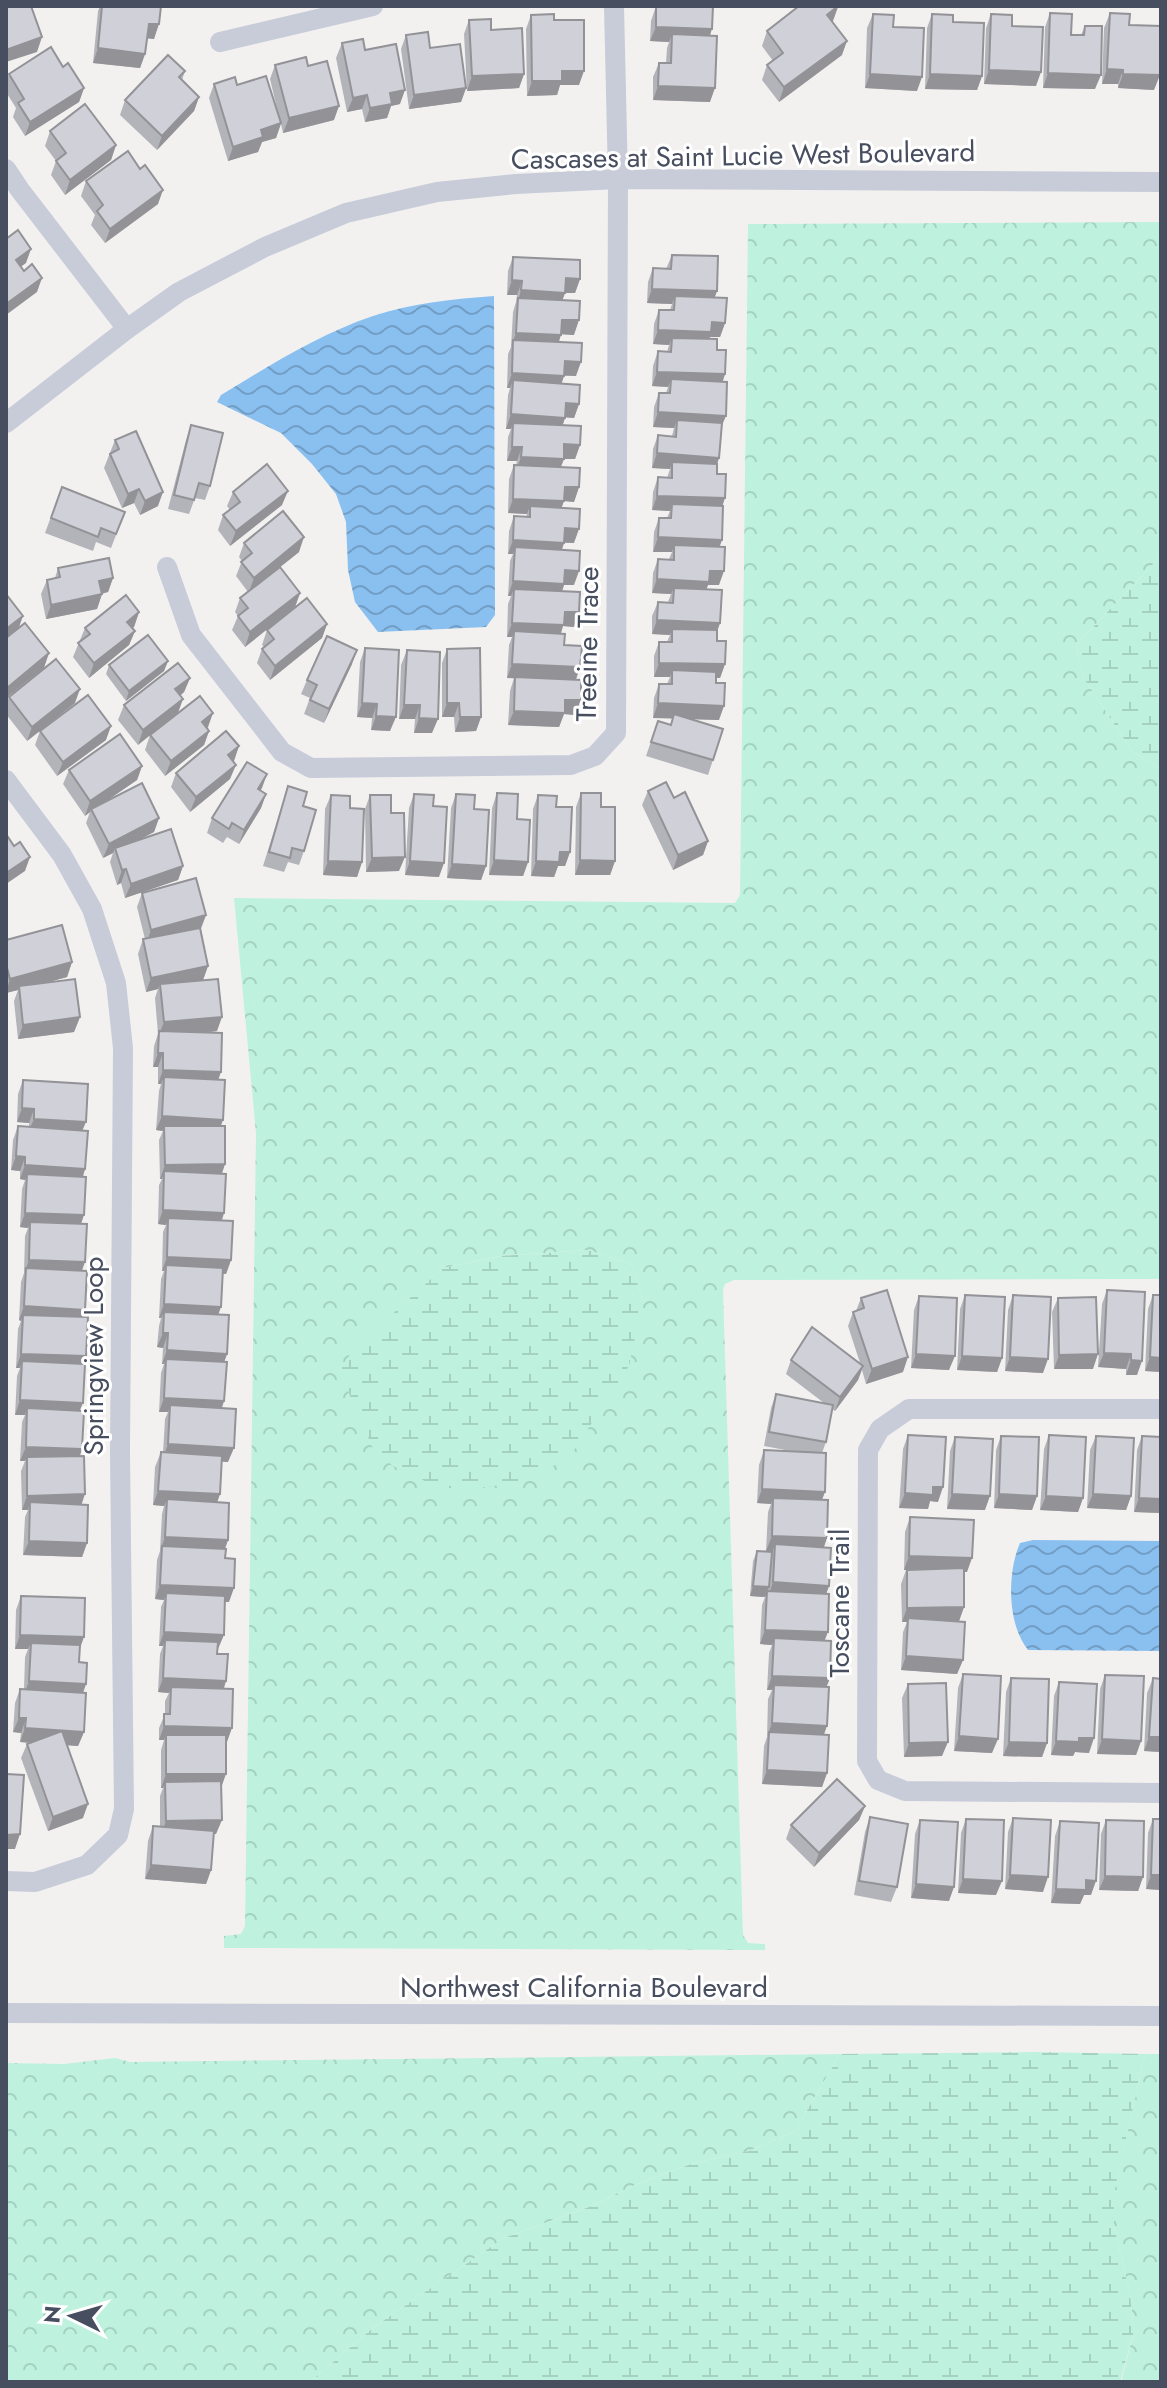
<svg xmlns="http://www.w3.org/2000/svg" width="1167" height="2388" font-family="Jost,sans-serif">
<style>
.forest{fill:url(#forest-crowns);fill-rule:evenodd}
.wetland{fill:url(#wetland-marsh)}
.water{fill:url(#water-waves)}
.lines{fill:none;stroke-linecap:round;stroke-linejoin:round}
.minor{stroke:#c7ccd8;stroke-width:20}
.wall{fill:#b3b4ba}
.shaded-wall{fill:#929297}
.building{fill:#d0d1d8;stroke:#929297;stroke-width:2}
.labels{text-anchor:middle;stroke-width:6;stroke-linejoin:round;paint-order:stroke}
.street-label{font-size:28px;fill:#474e5f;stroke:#fff}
</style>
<defs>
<pattern id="forest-crowns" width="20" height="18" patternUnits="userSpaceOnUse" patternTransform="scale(2)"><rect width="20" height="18" fill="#bef2df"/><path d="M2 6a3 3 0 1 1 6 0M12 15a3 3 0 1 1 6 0" fill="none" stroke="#a5d1c2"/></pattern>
<pattern id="wetland-marsh" width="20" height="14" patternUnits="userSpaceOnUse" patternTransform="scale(2)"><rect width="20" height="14" fill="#bef2df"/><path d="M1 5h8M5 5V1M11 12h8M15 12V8" fill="none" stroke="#a5d1c2"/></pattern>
<pattern id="water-waves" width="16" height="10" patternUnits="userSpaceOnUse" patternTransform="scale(2)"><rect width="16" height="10" fill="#89c0f0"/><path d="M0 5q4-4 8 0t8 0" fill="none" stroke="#729ec6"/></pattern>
</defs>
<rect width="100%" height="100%" fill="#f3f1f0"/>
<!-- forest -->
<g class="forest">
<path d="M1161,222V556L1076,645L1083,677L1132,751L1161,769V1279L734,1280L725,1284L723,1290L743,1935L748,1943L765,1944V1950L224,1948V1936L241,1934L245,1926L256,1133L234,898L735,903L740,895L748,224ZM588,1250L632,1265L643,1301L339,1370L356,1348L443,1268L500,1256Z"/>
<polygon points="840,2054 795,2131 749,2151 694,2163 635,2185 589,2207 504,2238 374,2327 310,2382 6,2382 6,2063 64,2064 115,2058 130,2062"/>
<polygon points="1145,2054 1161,2054 1161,2382 1121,2382 1134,2331 1130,2294 1114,2226 1114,2192"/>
</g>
<!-- wetland -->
<g class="wetland">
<polygon points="1161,556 1161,769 1132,751 1083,677 1076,645"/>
<polygon points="588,1250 632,1265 643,1301 629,1366 569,1458 521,1482 479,1488 440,1488 393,1466 374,1451 339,1370 355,1348 443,1268 500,1256"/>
<polygon points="1034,2052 1145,2054 1114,2193 1114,2226 1130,2294 1134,2331 1120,2382 310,2382 374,2327 504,2238 589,2207 635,2185 694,2163 749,2151 795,2131 840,2054"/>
</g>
<!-- water -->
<g class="water">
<path d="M494,296L495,615L486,627L378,632L355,602L348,570L346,522L336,494L312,464L281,433L217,402L221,395C269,366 319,334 373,316C413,303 453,299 494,296Z"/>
<path d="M1033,1540L1161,1541V1651L1028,1650C1007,1624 1007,1573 1020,1543Z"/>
</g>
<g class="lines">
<!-- minor -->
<g class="minor">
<polyline points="220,42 373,6"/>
<polyline points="6,169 20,190 127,329"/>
<polyline points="6,423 127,329 179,292 265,247 346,213 437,192 516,184 618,179 1161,182"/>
<polyline points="167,567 191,635 282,752 311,768 571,765 595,756 616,733 618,179 614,6"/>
<polyline points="6,780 62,855 92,909 116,983 123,1048 120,1451 124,1809 118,1835 87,1865 35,1882 6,1881"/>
<polyline points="1161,1409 909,1409 880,1429 868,1450 867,1761 878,1780 905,1791 1161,1793"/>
<polyline points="6,2013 1161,2016"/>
</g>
</g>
<!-- wall -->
<g class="wall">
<polygon points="100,6 161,6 154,39 147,38 145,54 140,68 93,63 98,11"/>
<polygon points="656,6 713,6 710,36 710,102 653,100 653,77 659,63 666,63 667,48 669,42 650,41 651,21"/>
<polygon points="1050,13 1071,35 1081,35 1085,26 1095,89 1043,88 1045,27"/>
<polygon points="1110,13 1129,25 1154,90 1118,88 1118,84 1102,84 1104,28"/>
<polygon points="873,14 893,27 917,91 865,88 867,28"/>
<polygon points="932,14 953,22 982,76 977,90 925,89 927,28"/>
<polygon points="991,14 1036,86 984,84 986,28"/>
<polygon points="531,15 554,20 579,85 560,85 557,95 527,96 526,29"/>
<polygon points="469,20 524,74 519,88 467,91 464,34"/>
<polygon points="833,21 832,22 842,55 779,102 762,80 767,65 773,61 762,46 767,31"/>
<polygon points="406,35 466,88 461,102 409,109 401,49"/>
<polygon points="342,43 365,50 400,104 391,106 387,118 365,122 362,109 347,112 336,58"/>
<polygon points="275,65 308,66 334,120 283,133 281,124 276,138 262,142 258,152 228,161 209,98 214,84 237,85 279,117 270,79"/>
<polygon points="63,67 84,88 79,102 25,136 13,117 16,108 6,92 6,82 9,74"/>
<polygon points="185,71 182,80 199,97 194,111 157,150 120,115 125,100"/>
<polygon points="50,131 116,145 111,160 65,195 51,175 56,161 45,146"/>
<polygon points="86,181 158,204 105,243 91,225 95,215 81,196"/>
<polygon points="672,255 717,291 714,298 725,323 720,337 710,337 709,339 717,350 725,374 723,381 719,458 717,465 717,474 722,506 722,540 719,547 719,585 708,585 706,589 720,623 717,632 717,641 725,664 720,678 716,678 719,720 690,719 713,760 708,775 646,756 658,721 670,725 673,718 653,718 654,698 659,684 667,684 670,677 654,677 654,656 659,642 667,642 670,635 652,634 652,616 658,602 668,602 671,594 652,593 653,573 658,559 669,559 672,552 653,552 654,532 659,518 667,518 670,511 652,510 653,492 658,477 667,478 670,469 652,468 653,449 658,435 672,436 674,428 653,427 654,407 659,393 666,393 668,387 652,386 653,366 658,351 667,352 669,345 653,344 654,324 659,310 670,310 672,304 647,303 648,282 653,268 666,269"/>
<polygon points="513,257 580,279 575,293 565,293 562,300 574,335 561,334 559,342 576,376 564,376 561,384 579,404 574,418 565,417 563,425 580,445 575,459 564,459 561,467 579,487 574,502 564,501 561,508 574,543 564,543 562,550 574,585 564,585 562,592 574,627 563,626 561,633 564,645 580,667 576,679 575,715 564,714 559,727 508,725 510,691 514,678 507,678 509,645 512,637 507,637 508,604 511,596 508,596 510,561 513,554 508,554 509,531 514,516 526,517 527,514 508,513 509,479 514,465 516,465 517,461 507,461 508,437 511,429 506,429 508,395 510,388 507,388 508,354 511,347 513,312 516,302 517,295 507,295 508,271"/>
<polygon points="191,425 210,486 205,500 195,498 189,514 168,509 186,440"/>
<polygon points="115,440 158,506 140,515 134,503 122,508 104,468"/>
<polygon points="62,487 125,512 111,548 96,542 93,551 45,533"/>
<polygon points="233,492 282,505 230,546 218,530 223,515 230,510 227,506"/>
<polygon points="244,543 299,552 280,567 300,593 295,607 245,647 232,630 238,616 235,612 240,598 248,592 236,576 242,561 239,557"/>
<polygon points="58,568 113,578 108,592 102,594 97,609 46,619 41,594 47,580 55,578"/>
<polygon points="139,612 134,627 132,628 135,631 129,645 89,678 73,657 85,628"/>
<polygon points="327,624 322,638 270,680 257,663 262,649 264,647 262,645 267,630"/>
<polygon points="365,648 390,731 371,730 372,718 357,717 360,662"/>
<polygon points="447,649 481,717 476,731 455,732 454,717 442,717 442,663"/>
<polygon points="407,650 432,733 414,733 415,719 399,719 401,665"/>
<polygon points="168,661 164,671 126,701 106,674 109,665"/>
<polygon points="352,664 324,723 304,714 310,698 301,694 307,680"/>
<polygon points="190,678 184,692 138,745 118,720 124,705"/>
<polygon points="9,697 75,703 42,729 106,740 57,776 35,745 40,731 27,741 6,714 6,704"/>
<polygon points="208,727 209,731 204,745 165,776 145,750 150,735"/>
<polygon points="239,746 233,761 230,779 190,812 171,787 176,773"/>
<polygon points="142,766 137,780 103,803 159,818 154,832 138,840 183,866 178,880 125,898 121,883 117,885 110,862 113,853 103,858 86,823 90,812 85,816 63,784 69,770"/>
<polygon points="288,786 303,806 304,851 299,865 288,862 284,872 263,866"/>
<polygon points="262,788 260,791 266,794 261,808 239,844 227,837 223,843 207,833 212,818"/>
<polygon points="648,791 708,841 703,855 673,870 642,805"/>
<polygon points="497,793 517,819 528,862 523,876 489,875 492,808"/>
<polygon points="581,793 601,807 615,861 610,875 575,875 576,807"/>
<polygon points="414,794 433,806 439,877 405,875 409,808"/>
<polygon points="456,794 474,809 486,866 481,880 447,878 451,808"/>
<polygon points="331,795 350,808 362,862 357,877 323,875 325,809"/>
<polygon points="370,795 399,871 366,872 365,809"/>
<polygon points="538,795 556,807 570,852 565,866 558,866 554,877 531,876 533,809"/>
<polygon points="142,893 206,915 201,929 208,966 203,980 217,1031 205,1033 218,1080 221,1126 225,1164 222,1174 224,1213 222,1221 231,1260 226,1274 222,1274 218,1315 227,1354 224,1362 224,1401 222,1408 228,1462 222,1461 220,1494 217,1502 228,1540 225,1549 229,1602 225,1602 217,1654 226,1681 224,1689 227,1742 216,1834 214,1834 211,1870 206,1884 145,1879 148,1841 153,1826 160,1827 160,1796 163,1788 161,1788 161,1750 164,1740 159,1740 159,1728 165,1714 165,1701 169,1693 158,1692 160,1654 163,1646 159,1646 161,1607 164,1600 155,1599 157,1560 160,1551 162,1514 164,1506 153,1505 155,1467 161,1452 163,1453 165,1419 168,1412 159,1412 161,1373 164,1364 162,1364 163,1348 157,1347 159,1326 161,1318 159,1318 161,1279 164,1271 162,1271 163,1232 166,1225 158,1224 159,1185 162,1179 160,1179 159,1140 163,1131 156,1130 159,1091 161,1084 158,1084 158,1067 153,1067 154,1046 158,1034 155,998 158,989 146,992 138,954 143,939 145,939 137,907"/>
<polygon points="6,940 72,962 67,977 42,984 80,1017 74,1032 18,1039 14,1001 18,990 6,993"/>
<polygon points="23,1080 82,1131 85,1169 83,1177 81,1223 82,1271 85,1310 83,1317 86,1356 83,1364 80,1411 82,1449 80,1456 81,1504 87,1543 82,1557 23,1555 25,1517 28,1510 22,1510 21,1471 25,1461 20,1461 22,1422 25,1415 15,1415 17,1376 20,1368 16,1368 18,1329 21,1321 19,1320 21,1282 24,1273 25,1236 28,1228 20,1227 22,1189 25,1180 20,1179 20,1171 11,1170 13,1140 18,1126 29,1127 29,1123 17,1122 18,1094"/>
<polygon points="1107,1290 1145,1292 1137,1375 1126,1375 1126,1369 1098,1367 1102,1304"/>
<polygon points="965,1295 1002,1358 997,1372 957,1370 960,1309"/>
<polygon points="1013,1295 1043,1373 1005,1371 1008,1310"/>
<polygon points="1153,1295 1161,1372 1145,1371 1148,1309"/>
<polygon points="919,1296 949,1370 911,1368 914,1310"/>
<polygon points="861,1298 903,1372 866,1384 862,1370 858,1380 835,1411 832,1409 826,1442 822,1453 825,1492 822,1500 823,1547 829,1586 826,1593 825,1640 830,1678 826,1687 823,1735 827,1773 822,1787 762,1784 764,1746 767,1737 768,1699 772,1690 767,1690 769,1653 772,1645 760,1644 762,1605 765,1597 750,1596 753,1561 757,1551 772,1553 773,1551 766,1551 768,1512 771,1504 757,1503 759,1465 764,1450 796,1452 764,1446 771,1408 776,1394 824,1403 786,1374 791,1360 860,1363 848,1326 853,1312 856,1311"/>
<polygon points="1058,1298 1093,1369 1054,1369 1052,1312"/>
<polygon points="908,1435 938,1502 930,1501 928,1509 899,1508 903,1449"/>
<polygon points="1049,1435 1083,1498 1078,1512 1040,1510 1044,1449"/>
<polygon points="1001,1436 1037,1496 1032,1510 994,1508 996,1450"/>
<polygon points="1096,1436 1131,1496 1126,1510 1087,1508 1090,1450"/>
<polygon points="1142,1436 1161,1437 1161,1513 1134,1512 1137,1450"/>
<polygon points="955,1437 985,1510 947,1509 950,1451"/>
<polygon points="910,1517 967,1572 964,1572 964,1607 959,1621 963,1660 957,1674 901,1670 903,1632 907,1622 902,1622 901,1584 906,1570 904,1570 905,1532"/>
<polygon points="21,1596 80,1648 79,1662 86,1684 83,1693 84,1732 78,1746 67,1745 83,1818 48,1831 21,1758 27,1744 29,1743 20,1742 21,1733 13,1732 15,1703 20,1689 24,1689 25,1657 28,1649 15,1649 16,1610"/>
<polygon points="963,1674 992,1753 954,1751 958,1688"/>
<polygon points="1105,1675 1141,1741 1136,1755 1097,1754 1100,1689"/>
<polygon points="1011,1678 1047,1743 1042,1757 1003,1756 1006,1692"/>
<polygon points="1153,1678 1161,1679 1161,1752 1144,1751 1147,1693"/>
<polygon points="1059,1682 1089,1753 1075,1752 1073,1756 1051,1755 1054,1696"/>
<polygon points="908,1684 942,1756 904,1757 902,1698"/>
<polygon points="865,1806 859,1820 814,1867 786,1839 791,1825"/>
<polygon points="870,1817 897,1887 891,1902 854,1895 865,1832"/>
<polygon points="1013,1818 1043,1892 1005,1889 1008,1832"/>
<polygon points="966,1819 996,1895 958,1893 961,1833"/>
<polygon points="1153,1819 1161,1819 1161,1890 1146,1889 1148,1833"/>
<polygon points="920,1820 949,1901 911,1898 915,1834"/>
<polygon points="1106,1820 1143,1877 1138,1891 1099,1890 1101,1834"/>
<polygon points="1060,1821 1091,1895 1084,1895 1080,1904 1051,1903 1055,1836"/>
</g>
<!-- shaded-wall -->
<g class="shaded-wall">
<polygon points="838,7 833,21 822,30 827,15"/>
<polygon points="149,24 159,24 154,39 144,38"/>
<polygon points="656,27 712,29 707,44 672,34 669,42 650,41"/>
<polygon points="42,37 37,52 6,62 6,50"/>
<polygon points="847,41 842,55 779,102 784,87"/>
<polygon points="98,48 145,54 140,68 93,63"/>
<polygon points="1107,69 1123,70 1118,84 1102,84"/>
<polygon points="989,70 1041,72 1036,86 984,84"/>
<polygon points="562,71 584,71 579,85 560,85 557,95 527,96 532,81"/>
<polygon points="1048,73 1101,75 1095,89 1043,88"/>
<polygon points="524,74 519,88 467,91 472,76"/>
<polygon points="870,74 922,77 917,91 865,88"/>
<polygon points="930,74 982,76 977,90 925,89"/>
<polygon points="1123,74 1160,75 1154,90 1118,88"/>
<polygon points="658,86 715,88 710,102 653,100"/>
<polygon points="84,88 79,102 25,136 30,122"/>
<polygon points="466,88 461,102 409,109 414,95"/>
<polygon points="405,90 400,104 391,106 387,118 365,122 370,108 390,93"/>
<polygon points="367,95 362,109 347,112 353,98"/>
<polygon points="199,97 194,111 157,150 162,136"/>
<polygon points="339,106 334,120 283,133 289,118"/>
<polygon points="281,123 276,138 262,142 258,152 228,161 233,147 261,130"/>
<polygon points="116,145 111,160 65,195 70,180"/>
<polygon points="163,190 158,204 105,243 110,229"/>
<polygon points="31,249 26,263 11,274 16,260"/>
<polygon points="42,278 37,292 6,315 6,304"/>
<polygon points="566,278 580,279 575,293 565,293 560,307 518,301 521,290"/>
<polygon points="512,280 522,281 517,295 507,295"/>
<polygon points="652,289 717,291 712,305 675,296 672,304 647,303"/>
<polygon points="562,320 579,320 574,335 557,334"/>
<polygon points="712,322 725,323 720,337 710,337 706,346 672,338 669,345 653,344 658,330"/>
<polygon points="516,333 561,335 556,349 513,340 511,347"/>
<polygon points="565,361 581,362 576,376 560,375"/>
<polygon points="657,372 725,374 720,388 671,379 668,387 652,386"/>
<polygon points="512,373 564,376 559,391 513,380 510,388 507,388"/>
<polygon points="566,403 579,404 574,418 561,417"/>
<polygon points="658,412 726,416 720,430 677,420 674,428 653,427"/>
<polygon points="511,414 565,418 560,432 513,423 511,429 506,429"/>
<polygon points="564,444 580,445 575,459 559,459"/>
<polygon points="512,447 522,447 517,461 507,461"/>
<polygon points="657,453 719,458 714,472 672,462 670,469 652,468"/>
<polygon points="521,457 564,459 558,473 516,471"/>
<polygon points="565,487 579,487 574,502 564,501 559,515 530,506 527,514 508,513 513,499"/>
<polygon points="139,489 134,503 122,508 128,494"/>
<polygon points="288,491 282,505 230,546 236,531"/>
<polygon points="163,492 158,506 140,515 145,501"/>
<polygon points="657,496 725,498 720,513 672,504 670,511 652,510"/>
<polygon points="565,528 579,529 574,543 560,542"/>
<polygon points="304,537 299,552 249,592 254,578"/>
<polygon points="658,537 722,540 717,554 674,545 672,552 653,552"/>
<polygon points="513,540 564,543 559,557 515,547 513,554 508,554"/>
<polygon points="565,570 579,571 574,585 564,585 559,599 514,589 511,596 508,596 513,581"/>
<polygon points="710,571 724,571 719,585 708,585 704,596 674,588 671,594 652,593 657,579"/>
<polygon points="113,578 108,592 94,595 99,581"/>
<polygon points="300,593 295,607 245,647 250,632"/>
<polygon points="102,594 97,609 46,619 51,605"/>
<polygon points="139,612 134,627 122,636 127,622"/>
<polygon points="565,612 579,612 574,627 563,626 559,639 514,631 512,637 507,637 512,623"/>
<polygon points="23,616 18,630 6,639 6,629"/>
<polygon points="657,620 720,623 715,637 672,629 670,635 652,634"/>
<polygon points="327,624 322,638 270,680 275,666"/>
<polygon points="135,631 129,645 89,678 94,663"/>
<polygon points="357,650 352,664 324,723 329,709"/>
<polygon points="49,653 44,668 6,698 7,688"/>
<polygon points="168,661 164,671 126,701 129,691"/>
<polygon points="659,663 725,664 720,678 672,677 672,670 670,677 654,677"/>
<polygon points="512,664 580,667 575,682 507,678"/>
<polygon points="190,678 184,692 170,703 175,689"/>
<polygon points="80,689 75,703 27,741 32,727"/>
<polygon points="183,699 178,713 138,745 143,730"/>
<polygon points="565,700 581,700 575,715 564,714 559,727 508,725 514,711"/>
<polygon points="362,703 377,704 372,718 357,717"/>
<polygon points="447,703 459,703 454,717 442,717"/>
<polygon points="658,703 724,706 719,720 653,718"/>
<polygon points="404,705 420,705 415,719 399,719"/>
<polygon points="213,713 208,727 197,736 202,722"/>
<polygon points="376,716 396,717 390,731 371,730"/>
<polygon points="460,717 481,717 476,731 455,732"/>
<polygon points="419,718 438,719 432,733 414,733"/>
<polygon points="111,726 106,740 57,776 63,762"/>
<polygon points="209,731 204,745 165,776 171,761"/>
<polygon points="239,746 234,761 223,769 228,755"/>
<polygon points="236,765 230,779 190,812 196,797"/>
<polygon points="142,766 137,780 92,811 91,809 90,812 85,816 90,801"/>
<polygon points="267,774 262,788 252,803 258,789"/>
<polygon points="266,794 261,808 239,844 244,830"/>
<polygon points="159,818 154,832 116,852 115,848 113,853 103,858 109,844"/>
<polygon points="708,841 703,855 673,870 678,855"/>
<polygon points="560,852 570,852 565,866 558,866 554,877 531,876 536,861"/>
<polygon points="30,857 25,871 6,884 6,873"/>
<polygon points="405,857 399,871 366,872 372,858"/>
<polygon points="494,860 528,862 523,876 489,875"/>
<polygon points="580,860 615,861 610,875 575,875"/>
<polygon points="328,861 362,862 357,877 323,875"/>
<polygon points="410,861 444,863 439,877 405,875"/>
<polygon points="452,864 486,866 481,880 447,878"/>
<polygon points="183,866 178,880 125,898 131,884"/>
<polygon points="126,869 121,883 117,885 122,870"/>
<polygon points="206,915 200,930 146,944 151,930"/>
<polygon points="72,962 67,977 19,990 19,986 18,990 6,993 10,979"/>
<polygon points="208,966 203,980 160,984 158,989 146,992 151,978"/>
<polygon points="80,1017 74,1032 18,1039 23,1025"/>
<polygon points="222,1017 217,1031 158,1037 164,1022"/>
<polygon points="158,1053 163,1053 158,1067 153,1067"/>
<polygon points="163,1070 221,1072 216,1086 164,1077 161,1084 158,1084"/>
<polygon points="22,1108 34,1109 29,1123 17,1122"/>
<polygon points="162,1116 223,1120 218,1134 164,1126 163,1131 156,1130"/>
<polygon points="34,1119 86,1122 80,1136 28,1133"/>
<polygon points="16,1156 25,1157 20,1171 11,1170"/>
<polygon points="225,1164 220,1178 164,1171 162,1179 160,1179 165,1165"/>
<polygon points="25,1165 85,1169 80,1184 27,1174 25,1180 20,1179"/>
<polygon points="163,1210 224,1213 219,1227 168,1218 166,1225 158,1224"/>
<polygon points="25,1213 84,1215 79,1230 30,1222 28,1228 20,1227"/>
<polygon points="167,1257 231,1260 226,1274 166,1271 166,1265 164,1271 162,1271"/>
<polygon points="29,1260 85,1262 80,1276 26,1269"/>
<polygon points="164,1304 221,1307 216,1321 164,1312 161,1318 159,1318"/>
<polygon points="24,1306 85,1310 80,1324 23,1315 21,1321 19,1320"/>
<polygon points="163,1333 168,1333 163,1348 157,1347"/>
<polygon points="167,1350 227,1354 222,1368 166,1359 164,1364 162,1364"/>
<polygon points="1104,1353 1131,1354 1126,1369 1098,1367"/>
<polygon points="21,1354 86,1356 81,1370 22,1361 20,1368 16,1368"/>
<polygon points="916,1354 955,1356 949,1370 911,1368"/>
<polygon points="1098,1354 1093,1369 1054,1369 1059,1355"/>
<polygon points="962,1356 1002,1358 997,1372 957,1370"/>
<polygon points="908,1357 903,1372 866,1384 872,1369"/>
<polygon points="1010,1357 1048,1359 1043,1373 1005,1371"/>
<polygon points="1150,1357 1161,1358 1161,1372 1145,1371"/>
<polygon points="1131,1360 1142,1361 1137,1375 1126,1375"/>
<polygon points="863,1366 858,1380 835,1411 840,1397"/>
<polygon points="164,1398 224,1401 219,1415 170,1405 168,1412 159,1412"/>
<polygon points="20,1400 83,1403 77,1417 27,1408 25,1415 15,1415"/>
<polygon points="168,1444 234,1448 228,1462 163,1458"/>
<polygon points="26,1447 82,1449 77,1464 27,1457 25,1461 20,1461"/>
<polygon points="933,1487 943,1487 938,1502 930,1501 928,1509 899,1508 905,1493"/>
<polygon points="762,1489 825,1492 819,1506 773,1498 771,1504 757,1503"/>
<polygon points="158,1491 220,1494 215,1508 167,1499 164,1506 153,1505"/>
<polygon points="85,1494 80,1509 30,1502 28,1510 22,1510 27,1496"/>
<polygon points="952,1494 990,1496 985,1510 947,1509"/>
<polygon points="999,1494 1037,1496 1032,1510 994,1508"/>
<polygon points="1093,1494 1131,1496 1126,1510 1087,1508"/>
<polygon points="1046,1496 1083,1498 1078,1512 1040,1510"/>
<polygon points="1139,1498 1161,1499 1161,1513 1134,1512"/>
<polygon points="772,1536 827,1538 822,1553 775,1544 773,1551 766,1551"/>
<polygon points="165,1537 228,1540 223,1554 162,1546 160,1551"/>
<polygon points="29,1541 87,1543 82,1557 23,1555"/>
<polygon points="909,1556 972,1558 967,1572 904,1570"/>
<polygon points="773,1582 829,1586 824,1600 768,1597"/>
<polygon points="160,1585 234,1588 229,1602 166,1600 166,1593 164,1600 155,1599"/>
<polygon points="753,1586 769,1587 765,1597 750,1596"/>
<polygon points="964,1607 959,1621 908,1618 907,1622 902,1622 907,1608"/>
<polygon points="765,1630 828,1632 822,1647 774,1638 772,1645 760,1644"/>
<polygon points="164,1632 224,1635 218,1649 165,1646 165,1640 163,1646 159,1646"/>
<polygon points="20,1635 84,1637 79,1651 31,1643 28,1649 15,1649"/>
<polygon points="906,1656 963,1660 957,1674 901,1670"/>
<polygon points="772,1676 830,1678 824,1693 774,1685 772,1690 767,1690"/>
<polygon points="163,1678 226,1681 221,1695 171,1687 169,1693 158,1692"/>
<polygon points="29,1681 86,1684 81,1698 24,1695"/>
<polygon points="19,1718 26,1718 21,1733 13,1732"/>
<polygon points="772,1723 827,1726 822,1740 769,1732 767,1737"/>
<polygon points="164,1726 232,1728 227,1742 166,1740 166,1735 164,1740 159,1740"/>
<polygon points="25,1728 84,1732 78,1746 20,1742"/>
<polygon points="959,1736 998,1739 992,1753 954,1751"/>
<polygon points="1149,1737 1161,1737 1161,1752 1144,1751"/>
<polygon points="1079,1738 1094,1738 1089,1753 1075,1752 1073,1756 1051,1755 1056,1741"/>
<polygon points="1102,1739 1141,1741 1136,1755 1097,1754"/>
<polygon points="948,1742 942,1756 904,1757 909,1743"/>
<polygon points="1009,1742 1047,1743 1042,1757 1003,1756"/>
<polygon points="767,1770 827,1773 822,1787 762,1784"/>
<polygon points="166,1774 226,1774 221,1788 165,1782 163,1788 161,1788"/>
<polygon points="88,1804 83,1818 48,1831 53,1817"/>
<polygon points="865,1806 859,1820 814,1867 819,1853"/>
<polygon points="222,1820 216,1834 161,1835 166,1821"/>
<polygon points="20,1834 15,1849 6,1849 6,1835"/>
<polygon points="151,1865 211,1870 206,1884 145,1879"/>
<polygon points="1010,1875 1048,1877 1043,1892 1005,1889"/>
<polygon points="1151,1875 1161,1875 1161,1890 1146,1889"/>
<polygon points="1105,1876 1143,1877 1138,1891 1099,1890"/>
<polygon points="963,1879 1002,1881 996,1895 958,1893"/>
<polygon points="1086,1880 1096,1881 1091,1895 1084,1895 1080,1904 1051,1903 1056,1889"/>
<polygon points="916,1884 954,1887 949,1901 911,1898"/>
</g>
<!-- building -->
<g class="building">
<polygon points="6,6 31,6 42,37 6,50"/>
<polygon points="102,6 161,6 159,24 149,24 145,54 98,48"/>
<polygon points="656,6 713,6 712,29 656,27"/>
<polygon points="799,6 838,6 827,15 847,41 784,87 767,65 783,53 767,31"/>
<polygon points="1050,13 1072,14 1071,35 1084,35 1085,26 1102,26 1101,75 1048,73"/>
<polygon points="1110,13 1130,14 1129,25 1161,26 1160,75 1123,74 1123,70 1107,69"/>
<polygon points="554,14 554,20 584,20 584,71 562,71 562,81 532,81 531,15"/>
<polygon points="873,14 894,15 893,27 924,28 922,77 870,74"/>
<polygon points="932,14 953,15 953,22 984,23 982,76 930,74"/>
<polygon points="991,14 1012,15 1012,26 1043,27 1041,72 989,70"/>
<polygon points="491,19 491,30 522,28 524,74 472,76 469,20"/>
<polygon points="428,32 430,48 460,44 466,88 414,95 406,35"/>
<polygon points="672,34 717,36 715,88 658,86 659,63 671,63"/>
<polygon points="363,39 365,50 396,44 405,90 390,93 392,104 370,108 367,95 353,98 342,43"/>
<polygon points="51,47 63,67 68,63 84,88 30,122 18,103 24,99 9,74"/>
<polygon points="168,55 185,71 179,77 199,97 162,136 125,100"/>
<polygon points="306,57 308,66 327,61 339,106 289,118 275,65"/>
<polygon points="266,76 281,123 261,130 263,137 233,147 214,84 235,77 237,85"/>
<polygon points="85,104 116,145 70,180 56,161 66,153 50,131"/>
<polygon points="128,151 140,169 145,165 163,190 110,229 97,211 103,205 86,181"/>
<polygon points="18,230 31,249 16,260 24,271 32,264 42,278 6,304 6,239"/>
<polygon points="672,255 718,256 717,291 652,289 653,268 671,269"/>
<polygon points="513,257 580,260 580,279 566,278 565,293 521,290 522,281 512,280"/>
<polygon points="675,296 727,298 725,323 712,322 711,332 658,330 659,310 674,310"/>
<polygon points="518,298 580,301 579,320 562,320 561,335 516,333"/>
<polygon points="672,338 717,339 717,350 726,350 725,374 657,372 658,351 671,352"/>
<polygon points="513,340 582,343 581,362 565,361 564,376 512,373"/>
<polygon points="671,379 727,382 726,416 658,412 659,393 670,393"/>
<polygon points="513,380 580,385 579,404 566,403 565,418 511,414"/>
<polygon points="677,420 722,423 719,458 657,453 658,435 676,437"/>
<polygon points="513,423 581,426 580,445 564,444 564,459 521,457 522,447 512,447"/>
<polygon points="191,425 223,433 210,486 199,483 194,500 174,495"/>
<polygon points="136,431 163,492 145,501 139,489 128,494 110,454 119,449 115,440"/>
<polygon points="672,462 717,464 717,474 726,474 725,498 657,496 658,477 672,478"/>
<polygon points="267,464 288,491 236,531 223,515 240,502 233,492"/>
<polygon points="514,465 580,468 579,487 565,487 564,501 513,499"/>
<polygon points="62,487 125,512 116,534 101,528 98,537 51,518"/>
<polygon points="672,504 723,506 722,540 658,537 659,518 671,518"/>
<polygon points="530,506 580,509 579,529 565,528 564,543 513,540 514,516 530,517"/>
<polygon points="283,511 304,537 254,578 241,562 252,553 244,543"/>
<polygon points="674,545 725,547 724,571 710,571 709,582 657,579 658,559 674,560"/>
<polygon points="515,547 580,551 579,571 565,570 564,584 513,581"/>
<polygon points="109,558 113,578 99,581 102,594 51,605 47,580 60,577 58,568"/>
<polygon points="280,567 300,593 250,632 238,616 248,608 240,598"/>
<polygon points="674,588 722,590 720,623 657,620 658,602 673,603"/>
<polygon points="514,589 580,592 579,612 565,612 564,625 512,623"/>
<polygon points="6,594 23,616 6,629"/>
<polygon points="126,595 139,612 127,622 135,631 94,663 78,643 90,634 85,628"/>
<polygon points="307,598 327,624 275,666 262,649 274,639 267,630"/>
<polygon points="25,623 49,653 7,688 6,638"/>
<polygon points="672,629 717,630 717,641 726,641 725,664 659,663 659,642 672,642"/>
<polygon points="514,631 565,634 564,645 582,646 580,667 512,664"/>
<polygon points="148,635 168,661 129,691 109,665"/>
<polygon points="327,636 357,650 329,709 310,700 317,685 307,680"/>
<polygon points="365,648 399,650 396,717 376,716 377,704 362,703"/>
<polygon points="480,648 481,717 460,717 459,703 447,703 447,649"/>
<polygon points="407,650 440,652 438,719 419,718 420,705 404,705"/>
<polygon points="56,659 80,689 32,727 9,697"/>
<polygon points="178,663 190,678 175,689 183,699 143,730 124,705"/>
<polygon points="672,670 716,672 716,683 725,683 724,706 658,703 659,684 672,684"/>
<polygon points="515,677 581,680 581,700 565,700 565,713 514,711"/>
<polygon points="88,695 111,726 63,762 40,731"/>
<polygon points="200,696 213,713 202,722 209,731 171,761 150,735"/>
<polygon points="674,714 723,729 713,760 651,742 658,721 671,725"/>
<polygon points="226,731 239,746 228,755 236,765 196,797 176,773"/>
<polygon points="120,734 142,766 90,801 69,770"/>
<polygon points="247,762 267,774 258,789 266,794 244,830 232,823 229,829 212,818"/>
<polygon points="666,782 674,798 685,792 708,841 678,855 648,791"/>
<polygon points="142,783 159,818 109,844 91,809"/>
<polygon points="288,786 307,792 303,806 316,810 304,851 292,848 290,858 269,852"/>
<polygon points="497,793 518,794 517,819 530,820 528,862 494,860"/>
<polygon points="581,793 601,793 601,807 615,807 615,861 580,860"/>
<polygon points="414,794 434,795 433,806 447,807 444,863 410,861"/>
<polygon points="456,794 475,795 474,809 489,810 486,866 452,864"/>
<polygon points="331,795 350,796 350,808 364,809 362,862 328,861"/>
<polygon points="370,795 391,795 391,813 404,813 405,857 372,858"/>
<polygon points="538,795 557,796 556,807 572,807 570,852 560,852 559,862 536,861"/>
<polygon points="171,829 183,866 131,884 126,869 122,870 115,848"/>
<polygon points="6,834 14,846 20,842 30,857 6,873"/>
<polygon points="196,878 206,915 151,930 142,893"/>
<polygon points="62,925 72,962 10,979 6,964 6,940"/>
<polygon points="200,928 208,966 151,978 143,939"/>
<polygon points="75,979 80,1017 23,1025 19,986"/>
<polygon points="218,979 222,1017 164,1022 160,984"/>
<polygon points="159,1031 222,1033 221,1072 163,1070 163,1053 158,1053"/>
<polygon points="164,1077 225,1080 223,1120 162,1116"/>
<polygon points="23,1080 88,1084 86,1122 34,1119 34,1109 22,1108"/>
<polygon points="18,1126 88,1131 85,1169 25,1165 25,1157 16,1156"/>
<polygon points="164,1126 225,1126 225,1164 165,1165"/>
<polygon points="164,1171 226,1174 224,1213 163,1210"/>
<polygon points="27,1174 86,1177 84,1215 25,1213"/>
<polygon points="168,1218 233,1221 231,1260 167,1257"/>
<polygon points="30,1222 87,1224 85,1262 29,1260"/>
<polygon points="166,1265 223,1268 221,1307 164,1304"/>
<polygon points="26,1268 87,1271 85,1310 24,1306"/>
<polygon points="887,1290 908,1357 872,1369 853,1312 864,1308 861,1298"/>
<polygon points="1107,1290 1145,1292 1142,1361 1131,1360 1131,1354 1104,1353"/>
<polygon points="965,1295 1005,1297 1002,1358 962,1356"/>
<polygon points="1013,1295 1051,1297 1048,1359 1010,1357"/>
<polygon points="1153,1295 1161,1295 1161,1358 1150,1357"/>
<polygon points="919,1296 957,1298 955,1356 916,1354"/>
<polygon points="1096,1297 1098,1354 1059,1355 1058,1298"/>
<polygon points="164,1312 229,1315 227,1354 167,1350 168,1333 163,1333"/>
<polygon points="23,1315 88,1317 86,1356 21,1354"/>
<polygon points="812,1327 863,1366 840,1397 791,1360"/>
<polygon points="166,1359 227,1362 224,1401 164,1398"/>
<polygon points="22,1361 85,1364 83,1403 20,1400"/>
<polygon points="776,1394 833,1405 826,1442 769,1432"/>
<polygon points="170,1405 236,1409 234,1448 168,1444"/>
<polygon points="27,1408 84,1411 82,1449 26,1447"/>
<polygon points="908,1435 946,1437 943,1487 933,1487 933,1495 905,1493"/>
<polygon points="1049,1435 1086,1437 1083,1498 1046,1496"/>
<polygon points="1001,1436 1039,1437 1037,1496 999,1494"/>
<polygon points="1096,1436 1134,1438 1131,1496 1093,1494"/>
<polygon points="1142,1436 1161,1437 1161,1499 1139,1498"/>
<polygon points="955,1437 993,1439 990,1496 952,1494"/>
<polygon points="764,1450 826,1453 825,1492 762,1489"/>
<polygon points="161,1452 222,1456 220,1494 158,1491"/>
<polygon points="84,1456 85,1494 27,1496 27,1457"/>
<polygon points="773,1498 828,1500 827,1538 772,1536"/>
<polygon points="167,1499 229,1503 228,1540 165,1537"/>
<polygon points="30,1502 88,1505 87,1543 29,1541"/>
<polygon points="910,1517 974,1520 972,1558 909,1556"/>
<polygon points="775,1544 831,1548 829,1586 773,1582"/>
<polygon points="162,1546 226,1549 225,1558 235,1559 234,1588 160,1585"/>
<polygon points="757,1551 772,1552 769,1587 753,1586"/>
<polygon points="964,1568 964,1607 907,1608 907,1570"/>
<polygon points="767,1591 829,1594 828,1632 765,1630"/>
<polygon points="166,1593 225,1596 224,1635 164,1632"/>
<polygon points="21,1596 85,1598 84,1637 20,1635"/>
<polygon points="908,1618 965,1622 963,1660 906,1656"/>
<polygon points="774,1638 831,1641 830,1678 772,1676"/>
<polygon points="165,1640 218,1642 217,1654 228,1654 226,1681 163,1678"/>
<polygon points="31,1643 80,1645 79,1662 87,1663 86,1684 29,1681"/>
<polygon points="963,1674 1001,1676 998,1739 959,1736"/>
<polygon points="1105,1675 1144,1676 1141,1741 1102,1739"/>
<polygon points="1011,1678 1049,1679 1047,1743 1009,1742"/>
<polygon points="1153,1678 1161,1679 1161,1737 1149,1737"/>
<polygon points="1059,1682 1097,1684 1094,1738 1079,1738 1079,1742 1056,1741"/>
<polygon points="946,1683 948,1742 909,1743 908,1684"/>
<polygon points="774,1685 829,1687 827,1726 772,1723"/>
<polygon points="171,1687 233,1689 232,1728 164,1726 164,1714 170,1714"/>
<polygon points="20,1689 86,1693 84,1732 25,1728 26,1718 19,1718"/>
<polygon points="62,1731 88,1804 53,1817 27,1744"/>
<polygon points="769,1732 829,1735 827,1773 767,1770"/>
<rect x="166" y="1735" width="60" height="39"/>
<polygon points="6,1774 24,1775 20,1834 6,1835"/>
<polygon points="837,1779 865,1806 819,1853 791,1825"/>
<polygon points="221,1781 222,1820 166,1821 165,1782"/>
<polygon points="870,1817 908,1824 897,1887 859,1881"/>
<polygon points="1013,1818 1051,1820 1048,1877 1010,1875"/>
<polygon points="966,1819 1004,1820 1002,1881 963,1879"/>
<polygon points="1153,1819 1161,1819 1161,1875 1151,1875"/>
<polygon points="920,1820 958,1822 954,1887 916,1884"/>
<polygon points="1106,1820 1144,1821 1143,1877 1105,1876"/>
<polygon points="1060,1821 1099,1823 1096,1881 1086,1880 1086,1890 1056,1889"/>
<polygon points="153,1826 214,1831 211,1870 151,1865"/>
</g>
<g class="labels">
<!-- street labels -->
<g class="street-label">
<text transform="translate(743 155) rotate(-1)" y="10">Cascases at Saint Lucie West Boulevard</text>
<text transform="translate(587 644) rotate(-89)" y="10">Treeine Trace</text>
<text transform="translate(93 1356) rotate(-90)" y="10">Springview Loop</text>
<text transform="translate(839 1603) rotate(-90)" y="10">Toscane Trail</text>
<text x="584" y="1997">Northwest California Boulevard</text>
</g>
</g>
<!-- border -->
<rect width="1167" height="2388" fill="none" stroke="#474e5f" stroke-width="16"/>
<!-- north arrow -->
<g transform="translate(72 2316) rotate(275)" stroke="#ffffff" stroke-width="6" paint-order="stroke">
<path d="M0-6L14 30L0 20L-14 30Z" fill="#474e5f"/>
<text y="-12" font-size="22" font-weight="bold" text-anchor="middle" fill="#474e5f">N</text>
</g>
</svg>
